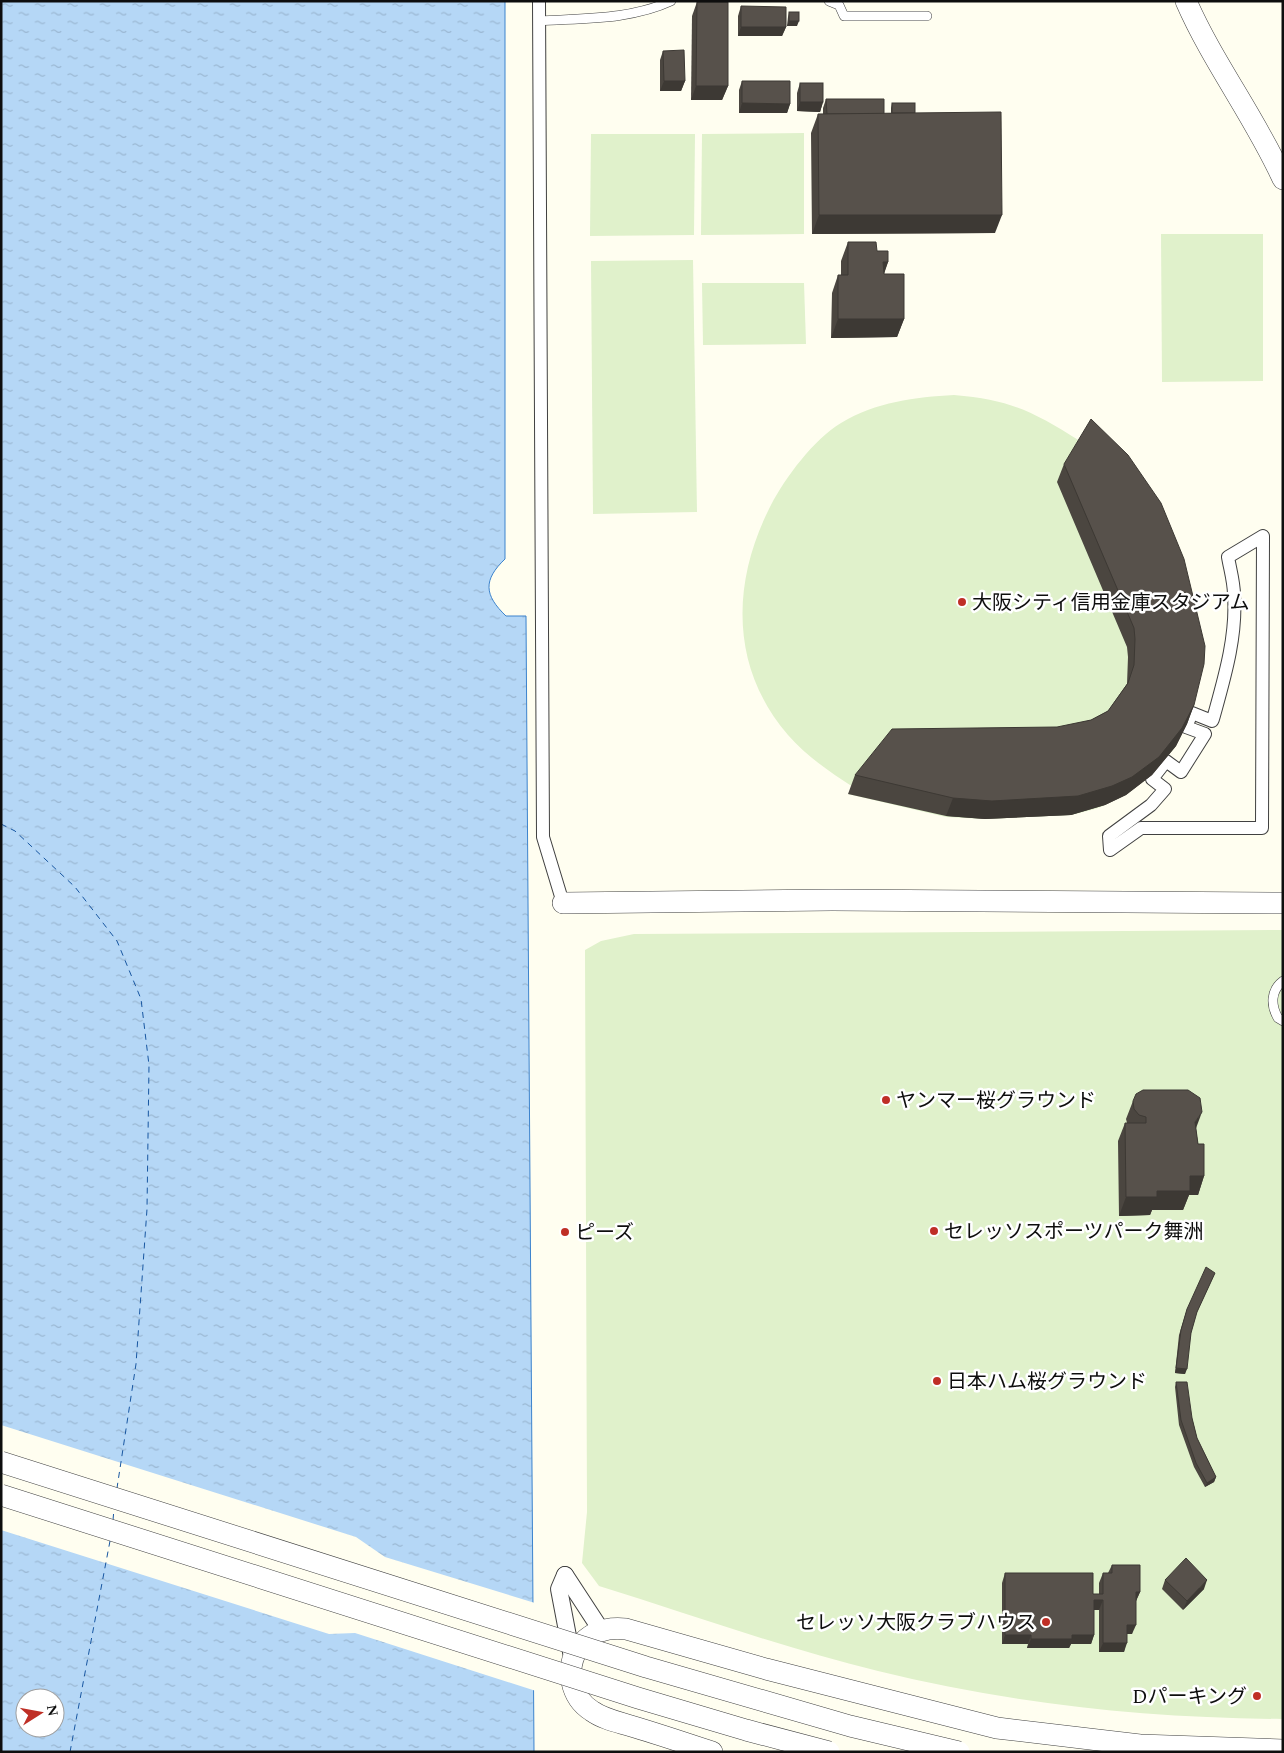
<svg xmlns="http://www.w3.org/2000/svg" width="1284" height="1753" font-family="Spectral,'Noto Sans JP',serif">
<style>
.pitch{fill:#e0f1cb}
.water{fill:url(#water-ripples);stroke:#3c83cd;fill-rule:evenodd}
.pier{fill:#fffef0}
.lines{fill:none;stroke-linecap:round;stroke-linejoin:round}
.ferry{stroke:#1756a1;stroke-width:1;stroke-dasharray:6 5;stroke-linecap:butt}
.service-casing{stroke:#414141;stroke-width:10}
.pedestrian-casing{stroke:#414141;stroke-width:14}
.minor-casing{stroke:#414141;stroke-width:18}
.tertiary-casing{stroke:#414141;stroke-width:22}
.service{stroke:#fff;stroke-width:9}
.pedestrian{stroke:#fff;stroke-width:12}
.minor{stroke:#fff;stroke-width:16}
.tertiary{stroke:#fff;stroke-width:21}
.tertiary-bridge-casing{stroke:#414141;stroke-width:22;stroke-linecap:butt}
.tertiary-bridge{stroke:#fff;stroke-width:21}
.wall{fill:#4b4640}
.shaded-wall{fill:#3d3934}
.building{fill:#57514b;stroke:#3d3934}
.poi-dot{fill:#bf2f26;stroke:#fff;stroke-width:2}
.labels{text-anchor:middle;stroke-width:5;stroke-linejoin:round;paint-order:stroke}
.poi-label{font-size:20px;fill:#0e0e0e;stroke:#fff;text-anchor:start}
</style>
<defs>
<pattern id="water-ripples" width="26" height="14" patternUnits="userSpaceOnUse" patternTransform="scale(1.25)"><rect width="26" height="14" fill="#b5d7f6"/><path d="M2 4q2-2 4 0t4 0M15 11q2-2 4 0t4 0" fill="none" stroke="#9ab7d2"/></pattern>
</defs>
<rect width="100%" height="100%" fill="#fffef0"/>
<!-- pitch -->
<g class="pitch">
<polygon points="804,133 804,234 701,235 702,134"/>
<polygon points="591,134 695,134 694,235 590,236"/>
<polygon points="1161,234 1263,234 1263,381 1162,382"/>
<polygon points="693,260 697,512 593,514 591,261"/>
<polygon points="702,283 804,283 806,344 703,345"/>
<path d="M954,395C1011,400 1032,411 1080,441L1176,746C1160,767 1128,793 1105,805C1095,810 1082,812 1071,815L985,819L946,817L848,794L853,787C830,772 806,756 788,735C730,668 731,582 771,505C785,478 814,439 841,423C876,402 915,397 954,395Z"/>
<path d="M1283,930V1719C1144,1718 1013,1704 878,1671C784,1648 692,1615 599,1586L582,1563L587,1512L585,950L601,941L634,934Z"/>
</g>
<!-- water -->
<path class="water" d="M1,1H505V559C483,580 484,595 506,616H526L534,1752H1ZM25,1698H55V1728H25Z"/>
<!-- pier -->
<polygon class="pier" points="1,1425 356,1537 385,1557 535,1603 536,1691 355,1633 329,1634 1,1530"/>
<g class="lines">
<!-- ferry -->
<g class="ferry">
<polyline points="1,824 15,831 75,887 117,941 141,999 149,1065 147,1209 136,1364 117,1488"/>
<polyline points="113,1520 114,1509"/>
<polyline points="70,1752 110,1541"/>
</g>
<!-- service casing -->
<g class="service-casing">
<g id="service">
<polyline points="829,1 839,5 844,16 927,16"/>
<path d="M539,21C583,18 630,20 671,1"/>
<path d="M1283,981C1270,991 1271,1006 1278,1018L1283,1021"/>
</g>
</g>
<!-- pedestrian casing -->
<g class="pedestrian-casing">
<g id="pedestrian">
<polyline points="539,1 543,837 563,903"/>
<path d="M1263,536L1262,828H1141L1110,850L1109,836L1151,805L1165,789L1152,779L1166,761L1181,772L1205,734L1186,727L1192,713L1212,721L1213,719C1224,679 1237,637 1234,595C1234,582 1230,569 1228,557Z"/>
</g>
</g>
<!-- minor casing -->
<g class="minor-casing">
<g id="minor">
<polyline points="565,1575 559,1589 571,1652"/>
<polyline points="565,1575 601,1630"/>
</g>
</g>
<!-- tertiary casing -->
<g class="tertiary-casing">
<g id="tertiary">
<path d="M1186,1C1213,63 1255,117 1283,179"/>
<polyline points="563,903 832,900 1283,903"/>
<path d="M712,1752C685,1743 658,1734 631,1726C618,1722 603,1719 592,1711C571,1698 564,1668 579,1647C591,1631 607,1627 626,1629L766,1669L997,1728L1140,1745L1283,1750"/>
</g>
</g>
<!-- service -->
<use href="#service" class="service"/>
<!-- pedestrian -->
<use href="#pedestrian" class="pedestrian"/>
<!-- minor -->
<use href="#minor" class="minor"/>
<!-- tertiary -->
<use href="#tertiary" class="tertiary"/>
<!-- tertiary-bridge casing -->
<g class="tertiary-bridge-casing">
<g id="tertiary-bridge">
<polyline points="1,1462 646,1667 850,1726 959,1752"/>
<polyline points="1,1495 638,1698 746,1730 829,1752"/>
</g>
</g>
<!-- tertiary-bridge -->
<use href="#tertiary-bridge" class="tertiary-bridge"/>
</g>
<!-- wall -->
<g class="wall">
<polygon points="697,2 728,86 722,100 691,100 692,16"/>
<polygon points="741,6 786,27 782,36 738,36 738,16"/>
<polygon points="789,12 797,26 787,26 788,17"/>
<polygon points="663,51 685,81 681,91 660,91 660,60"/>
<polygon points="742,81 790,104 787,113 739,113 739,90"/>
<polygon points="800,83 823,102 820,112 797,111 797,93"/>
<polygon points="826,99 884,114 891,113 891,108 892,103 915,113 995,233 812,234 811,133 818,114 823,114 823,108"/>
<polygon points="848,242 877,251 888,262 884,274 904,319 897,337 831,338 832,293 838,275 841,275 841,261"/>
<polygon points="1064,464 1194,705 1187,724 1176,746 1152,775 1126,795 1105,805 1071,815 985,819 946,816 848,794 855,775 1091,720 1108,711 1127,684 1128,657 1127,647 1057,482"/>
<polygon points="1133,1101 1196,1129 1198,1144 1204,1176 1198,1195 1189,1195 1183,1210 1152,1210 1150,1215 1119,1216 1118,1141 1125,1123 1127,1123 1126,1119"/>
<polygon points="1215,1273 1196,1314 1191,1333 1185,1374 1175,1373 1179,1335 1187,1309"/>
<polygon points="1176,1382 1192,1418 1197,1438 1216,1477 1214,1482 1205,1487 1194,1467 1179,1425 1175,1387"/>
<polygon points="1112,1565 1140,1592 1136,1601 1132,1634 1127,1634 1124,1652 1099,1652 1099,1610 1094,1610 1094,1635 1091,1644 1071,1644 1069,1648 1027,1648 1028,1644 1002,1644 1002,1583 1005,1573 1093,1594 1099,1594 1099,1583 1103,1573 1108,1573"/>
<polygon points="1165,1580 1204,1589 1183,1610 1162,1589"/>
</g>
<!-- shaded-wall -->
<g class="shaded-wall">
<polygon points="789,21 799,21 797,26 787,26"/>
<polygon points="741,27 786,27 782,36 738,36"/>
<polygon points="664,81 685,81 681,91 660,91"/>
<polygon points="696,86 728,86 722,100 691,100"/>
<polygon points="800,102 823,102 820,112 797,111"/>
<polygon points="742,103 790,104 787,113 739,113"/>
<polygon points="819,215 1002,215 995,233 812,234"/>
<polygon points="883,262 888,262 881,281"/>
<polygon points="838,319 904,319 897,337 831,338"/>
<polygon points="1194,705 1187,724 1176,746 1152,775 1126,795 1105,805 1071,815 985,819 946,816 953,798"/>
<polygon points="1202,1112 1195,1131 1195,1122"/>
<polygon points="1190,1176 1204,1176 1198,1195 1189,1195 1183,1210 1152,1210 1150,1215 1119,1216 1126,1197 1157,1191"/>
<polygon points="1176,1368 1187,1369 1185,1374 1175,1373"/>
<polygon points="1216,1477 1214,1482 1205,1487 1207,1483"/>
<polygon points="1207,1580 1204,1589 1183,1610 1187,1601"/>
<polygon points="1136,1592 1140,1592 1136,1601 1132,1601"/>
<polygon points="1094,1600 1103,1600 1099,1610 1091,1610"/>
<polygon points="1127,1625 1136,1625 1132,1634 1124,1634"/>
<polygon points="1005,1635 1031,1635 1028,1644 1002,1644"/>
<polygon points="1072,1635 1094,1635 1091,1644 1071,1644 1069,1648 1027,1648 1031,1639"/>
<polygon points="1103,1643 1127,1643 1124,1652 1099,1652"/>
</g>
<!-- building -->
<g class="building">
<polygon points="697,2 728,2 728,86 696,86"/>
<polygon points="741,6 786,7 786,27 741,27"/>
<rect x="789" y="12" width="10" height="9"/>
<polygon points="684,50 685,81 664,81 663,51"/>
<polygon points="742,81 790,81 790,104 742,103"/>
<rect x="800" y="83" width="23" height="19"/>
<polygon points="826,99 884,99 884,114 827,114"/>
<rect x="892" y="103" width="23" height="10"/>
<polygon points="1001,112 1002,215 819,215 818,114"/>
<polygon points="848,242 876,242 877,251 888,251 888,262 883,262 884,274 904,274 904,319 838,319 838,275 848,275"/>
<polygon points="1091,419 1128,455 1161,503 1184,559 1205,646 1204,664 1194,705 1182,728 1159,757 1132,777 1112,786 1078,796 992,801 953,798 855,775 892,729 1057,727 1091,720 1108,711 1128,683 1134,665 1135,639 1134,628 1064,464"/>
<polygon points="1143,1090 1188,1090 1200,1098 1202,1112 1195,1122 1198,1144 1204,1144 1204,1176 1190,1176 1190,1191 1157,1191 1157,1197 1126,1197 1125,1123 1146,1123 1146,1117 1139,1115 1134,1109 1133,1101 1136,1094"/>
<polygon points="1206,1267 1215,1273 1197,1312 1191,1333 1187,1369 1176,1368 1181,1330 1187,1309"/>
<polygon points="1176,1382 1187,1382 1192,1418 1197,1438 1216,1477 1207,1483 1196,1463 1181,1420"/>
<polygon points="1186,1558 1207,1580 1187,1601 1165,1580"/>
<polygon points="1112,1565 1140,1565 1140,1592 1136,1592 1136,1625 1127,1625 1127,1643 1103,1643 1103,1600 1094,1600 1094,1635 1072,1635 1072,1639 1031,1639 1031,1635 1005,1635 1005,1573 1093,1573 1093,1594 1103,1594 1103,1573 1112,1573"/>
</g>
<!-- markers -->
<g class="poi-dot">
<circle cx="962" cy="602" r="5"/>
<circle cx="886" cy="1100" r="5"/>
<circle cx="934" cy="1231" r="5"/>
<circle cx="565" cy="1232" r="5"/>
<circle cx="937" cy="1381" r="5"/>
<circle cx="1046" cy="1622" r="5"/>
<circle cx="1257" cy="1696" r="5"/>
</g>
<g class="labels">
<!-- poi labels -->
<g class="poi-label">
<text x="972" y="609">大阪シティ信用金庫スタジアム</text>
<text x="896" y="1107">ヤンマー桜グラウンド</text>
<text x="944" y="1238">セレッソスポーツパーク舞洲</text>
<text x="575" y="1239">ピーズ</text>
<text x="947" y="1388">日本ハム桜グラウンド</text>
<text x="1036" y="1629" text-anchor="end">セレッソ大阪クラブハウス</text>
<text x="1247" y="1703" text-anchor="end">Dパーキング</text>
</g>
</g>
<!-- border -->
<rect width="1284" height="1753" fill="none" stroke="#0e0e0e" stroke-width="5"/>
<!-- north arrow -->
<g transform="translate(40 1713) rotate(79)"><circle r="24" fill="#ffffff" stroke="#9f9f9f"/>
<path d="M0-4L9 19L0 12L-9 19Z" fill="#bf2f26"/>
<text y="-8" font-size="14" font-weight="bold" text-anchor="middle" fill="#0e0e0e">N</text>
</g>
</svg>
